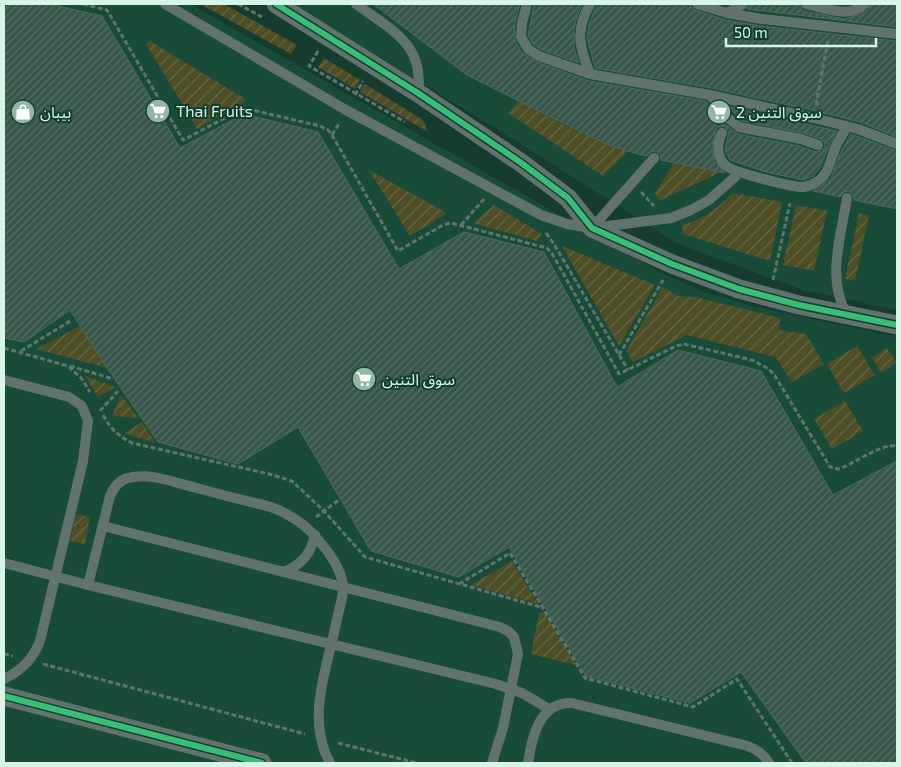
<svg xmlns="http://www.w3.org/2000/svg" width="901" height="767" font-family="'Exo 2','Noto Sans Arabic',sans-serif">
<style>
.built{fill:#184c38}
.garden{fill:url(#garden-furrows)}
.building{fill:url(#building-hatch);stroke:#4d6a5e}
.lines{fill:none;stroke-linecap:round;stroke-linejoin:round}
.path{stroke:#60746c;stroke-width:3;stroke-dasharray:5 2.5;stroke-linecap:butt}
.service{stroke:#62736d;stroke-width:10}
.minor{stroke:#62736d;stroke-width:19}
.cycleway-casing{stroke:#0f3e2c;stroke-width:9}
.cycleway{stroke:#3abd76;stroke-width:6}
.labels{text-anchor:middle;stroke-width:4;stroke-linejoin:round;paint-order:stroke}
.poi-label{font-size:16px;fill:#d8f6e7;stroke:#0f3e2c;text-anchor:start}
</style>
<defs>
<pattern id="garden-furrows" width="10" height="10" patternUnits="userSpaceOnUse" patternTransform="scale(1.25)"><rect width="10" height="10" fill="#4d4e26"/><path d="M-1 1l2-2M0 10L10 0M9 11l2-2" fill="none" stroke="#666846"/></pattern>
<pattern id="building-hatch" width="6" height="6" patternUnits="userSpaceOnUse" patternTransform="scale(1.25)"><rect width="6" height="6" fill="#39564b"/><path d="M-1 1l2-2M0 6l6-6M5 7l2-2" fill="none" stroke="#556f65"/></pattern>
</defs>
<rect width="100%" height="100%" fill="#153c2e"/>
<!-- built -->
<g class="built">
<polygon points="4,4 190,4 661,273 703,291 752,306 897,337 897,763 4,763"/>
<polygon points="292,4 897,4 897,310 803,290 678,244 516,141"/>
</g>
<!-- garden -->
<g class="garden">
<polygon points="200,4 224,4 297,45 291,54"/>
<polygon points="150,41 247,100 197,129 146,44"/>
<polygon points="324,58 360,80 355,89 318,67"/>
<polygon points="365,84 423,120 428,132 360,92"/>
<path d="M519,100C553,120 591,140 628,151L603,176L508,113Z"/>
<polygon points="674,163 721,172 659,201 655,193"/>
<polygon points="369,170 447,213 410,236"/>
<path d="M733,193L782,202L770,261L683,234L682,225C706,218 715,210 733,193Z"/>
<polygon points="494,205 542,234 537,241 473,223"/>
<polygon points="796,205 827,211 814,271 783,265"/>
<polygon points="859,213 869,215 855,281 845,279"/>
<polygon points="562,246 655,285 619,346"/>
<polygon points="663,287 678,296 695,297 780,318 779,330 806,334 824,364 792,382 775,357 687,335 633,362 626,351"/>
<polygon points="80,326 107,368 36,349"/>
<polygon points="857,346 875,375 844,393 827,364"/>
<polygon points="887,348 897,363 881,373 872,357"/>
<polygon points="85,376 115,387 98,397"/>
<polygon points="121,395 138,418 112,416"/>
<polygon points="845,401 863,431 832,449 814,419"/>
<polygon points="142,422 155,443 124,433"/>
<polygon points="76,514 90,517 85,544 70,541"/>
<polygon points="512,561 538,604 471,585"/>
<polygon points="544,612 576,665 531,654 539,613"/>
</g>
<!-- building -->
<g class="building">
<polygon points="11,4 49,4 102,16 180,148 244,114 318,132 399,269 464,232 544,252 617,387 678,350 761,371 833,495 897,461 897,763 806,763 741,672 690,703 586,676 509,547 459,577 371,551 298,427 238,464 158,442 107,368 70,310 24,342 4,338 4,8"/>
<polygon points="373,4 520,4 515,23 515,40 522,53 537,62 589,81 706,101 723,123 738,134 799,146 816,152 822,150 825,147 825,143 821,139 803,133 742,121 727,106 837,131 829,146 819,170 813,176 803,180 766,172 730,160 725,150 729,132 724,126 718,127 716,130 712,150 715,162 725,173 661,160 660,155 656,151 651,152 646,156 635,153 612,146 583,133 467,75"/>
<polygon points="534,4 582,4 576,20 574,30 574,48 579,63 542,50 533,44 528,35"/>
<polygon points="597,4 690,4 692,8 695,10 726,20 761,26 897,41 897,137 860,122 816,111 711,88 595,68 587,38 589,24"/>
<polygon points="750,4 799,4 801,9 804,11 844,19 862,14 869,9 872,4 897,4 897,27 747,9"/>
<polygon points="851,134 897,151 897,209 854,200 853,195 849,191 844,192 840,197 813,191 822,186 831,178 841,151"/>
</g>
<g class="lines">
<!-- path -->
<g class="path">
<path d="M83,4L107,10L183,140L244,108L320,126L328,130L332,135L398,251L443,225L451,223L547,248L553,255L619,374L676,346L684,344L752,360L769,369L775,376L830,467L838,469L844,467C857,461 883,443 897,446"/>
<polyline points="238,4 262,17"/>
<polyline points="318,51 309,66 405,122"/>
<polyline points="355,95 363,81"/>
<polyline points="816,105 828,40"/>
<polyline points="332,135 340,122"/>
<polyline points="641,192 654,206"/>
<polyline points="461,225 484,199"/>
<polyline points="546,233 554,244 628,370"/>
<polyline points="773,280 790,203"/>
<polyline points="4,348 68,366 82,379 90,392"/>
<polyline points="21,351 72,320"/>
<polyline points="619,355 663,280"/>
<polyline points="70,366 113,379"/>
<polyline points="100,411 118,391"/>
<path d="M103,415C111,429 118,436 132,443L269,474L292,481L324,511L365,557L544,608"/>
<polyline points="316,517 340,499"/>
<polyline points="459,584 510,553 585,678 693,707 737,679 792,763"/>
<polyline points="4,654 13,656"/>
<polyline points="43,664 305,734"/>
<polyline points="338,743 417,763"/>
</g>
<!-- service -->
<g class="service">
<polyline points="165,4 346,110 541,215 567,224 592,228 671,218 691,210 709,200 736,176"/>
<path d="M356,4C390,29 425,44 418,93"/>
<polyline points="527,4 522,23 521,37 528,49 539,56 590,74 710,95 814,118 858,129 897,144"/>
<polyline points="697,4 727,13 762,19 897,34"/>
<path d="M806,4C825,8 849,19 865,4"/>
<polyline points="727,13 743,4"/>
<path d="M590,74C579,46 575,31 590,4"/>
<polyline points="710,95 728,118 739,127 801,139 818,145"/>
<path d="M722,133C717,144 716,157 726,166C733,172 794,188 804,187C809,186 814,184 818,181C830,174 831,155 837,144C840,138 844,132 847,127"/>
<polyline points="592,228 654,158"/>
<path d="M847,314C826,280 841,236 847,198"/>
<path d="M4,380L69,397L82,406L88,421L83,461L40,641C33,659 22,670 4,679"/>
<polyline points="103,526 500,627 508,631 514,637 518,654 503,728 492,763"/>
<polyline points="4,563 88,585 496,684 522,693 549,709"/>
<path d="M283,572C301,566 311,554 315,535"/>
<path d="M88,585L110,496C114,487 119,480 128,478C149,472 176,483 197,488C222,495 247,501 271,507C292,515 307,525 320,542C330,553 341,570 343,585C344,596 339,609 337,619C328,666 305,718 330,763"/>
<path d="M528,763C532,737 539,702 572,703L748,746C757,750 764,754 769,763"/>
</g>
<!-- minor -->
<g class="minor">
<polyline points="276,4 418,93 520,162 568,198 592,228 672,264 739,289 799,305 897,325"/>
<polyline points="4,696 262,763"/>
</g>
<!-- cycleway casing -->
<g class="cycleway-casing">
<g id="cycleway">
<polyline points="276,4 418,93 520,162 568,198 592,228 672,264 739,289 799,305 897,325"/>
<polyline points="4,696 262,763"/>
</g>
</g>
<!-- cycleway -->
<use href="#cycleway" class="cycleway"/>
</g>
<!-- icons -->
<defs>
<g id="supermarket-disc" transform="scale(1.25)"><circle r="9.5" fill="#94b5a6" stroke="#0f3e2c"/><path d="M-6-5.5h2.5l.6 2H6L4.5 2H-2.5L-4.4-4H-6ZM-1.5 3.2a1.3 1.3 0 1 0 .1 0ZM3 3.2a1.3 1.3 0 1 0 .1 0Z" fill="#fff"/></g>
<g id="shop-disc" transform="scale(1.25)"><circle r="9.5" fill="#94b5a6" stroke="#0f3e2c"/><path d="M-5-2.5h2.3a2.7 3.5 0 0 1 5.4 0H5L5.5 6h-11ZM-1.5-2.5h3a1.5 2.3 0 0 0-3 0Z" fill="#fff"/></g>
</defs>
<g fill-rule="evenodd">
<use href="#supermarket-disc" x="158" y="111"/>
<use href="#shop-disc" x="23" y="112"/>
<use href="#supermarket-disc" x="719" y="112"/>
<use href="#supermarket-disc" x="364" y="379"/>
</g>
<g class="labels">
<!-- poi labels -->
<g class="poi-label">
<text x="176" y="117">Thai Fruits</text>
<text x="40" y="118">بيبان</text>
<text x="736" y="118">سوق التنين 2</text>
<text x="382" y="385">سوق التنين</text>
</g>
</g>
<!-- border -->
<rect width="901" height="767" fill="none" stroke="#d8f6e7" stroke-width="10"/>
<!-- scale -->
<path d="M726 38v8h150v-8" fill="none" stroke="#d8f6e7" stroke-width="2.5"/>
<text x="734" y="38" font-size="15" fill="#d8f6e7" stroke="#0f3e2c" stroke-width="4" paint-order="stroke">50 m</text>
</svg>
